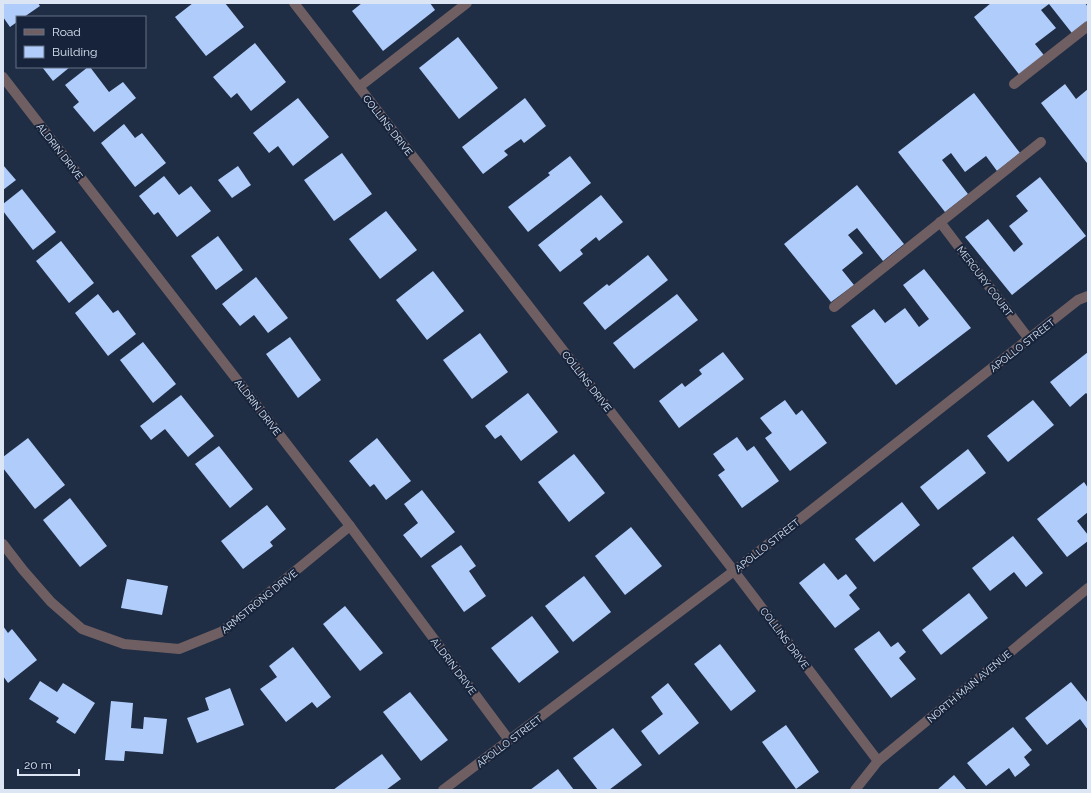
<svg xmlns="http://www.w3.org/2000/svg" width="1091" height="793" font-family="Raleway,sans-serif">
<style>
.building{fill:#afccfb}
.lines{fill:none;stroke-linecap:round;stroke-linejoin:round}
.minor{stroke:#6f5f62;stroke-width:10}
.labels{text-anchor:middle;stroke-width:4;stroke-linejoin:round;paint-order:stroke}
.street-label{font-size:10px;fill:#dbe5f4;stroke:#16233a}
</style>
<rect width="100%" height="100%" fill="#1f2d45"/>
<!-- building -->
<g class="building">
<polygon points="3,3 38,3 40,6 24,17 17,17 17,22 10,27 3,17"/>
<polygon points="193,3 225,3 244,27 206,56 175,17"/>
<polygon points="362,3 430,3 435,10 383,51 352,11"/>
<polygon points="991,3 1085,3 1088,7 1088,27 1075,37 1049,4 1041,10 1056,28 1035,44 1047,59 1022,78 974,17"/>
<polygon points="458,37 498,88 459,119 419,68"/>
<polygon points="255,43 286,82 251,111 237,93 231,98 213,77"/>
<polygon points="42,67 70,67 53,81"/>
<polygon points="88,67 90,67 109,92 123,82 136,98 94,132 73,107 79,102 65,85"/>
<polygon points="1065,84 1076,99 1088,89 1087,163 1041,103"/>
<polygon points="974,93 1020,153 997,171 986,156 965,172 951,153 942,160 968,194 945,212 898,152"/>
<polygon points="298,98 329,137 293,166 278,146 269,153 253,133"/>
<polygon points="525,98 546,126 524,143 521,139 504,151 508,155 483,174 462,147"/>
<polygon points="124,124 135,138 142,133 166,163 135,187 101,143"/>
<polygon points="342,153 372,194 334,221 304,180"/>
<polygon points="570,156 591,183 528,232 508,207 550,175 548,173"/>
<polygon points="3,165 16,180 3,190"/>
<polygon points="238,166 251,185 232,198 218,180"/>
<polygon points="164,176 179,195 191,186 211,211 177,237 158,212 154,215 139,196"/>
<polygon points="1040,177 1086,236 1012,295 965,237 988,219 1014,252 1023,244 1009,226 1028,211 1016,196"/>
<polygon points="857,185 904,244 883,261 857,228 848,235 863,253 842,270 854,285 831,302 784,244"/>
<polygon points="22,189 56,232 33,250 3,211 3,204"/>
<polygon points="601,195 623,222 599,241 596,237 580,250 583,254 560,272 538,245"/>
<polygon points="386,211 417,250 380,279 349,239"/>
<polygon points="218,236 243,270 216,290 191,256"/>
<polygon points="61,241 94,283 69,303 36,261"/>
<polygon points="648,255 668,280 605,330 583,303 607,284 609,286"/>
<polygon points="924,269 971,328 896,385 851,326 874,309 885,323 905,308 919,327 929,319 903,285"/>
<polygon points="433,271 464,311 427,340 396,300"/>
<polygon points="256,277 288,318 268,333 254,315 240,326 222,304"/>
<polygon points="98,294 113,313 118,310 136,334 108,356 75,313"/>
<polygon points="677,294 698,320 634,369 613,343"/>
<polygon points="480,333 508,372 472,399 443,360"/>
<polygon points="290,337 321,380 298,398 266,354"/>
<polygon points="143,342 176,384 153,403 120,360"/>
<polygon points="723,352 744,379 679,428 659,401 682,383 685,387 702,374 699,370"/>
<polygon points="1088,352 1088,395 1086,393 1070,407 1050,382"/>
<polygon points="528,393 558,432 521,461 501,435 495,439 485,426"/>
<polygon points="181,395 214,436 188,457 165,429 151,440 140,426"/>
<polygon points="785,400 796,415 802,410 827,443 790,471 765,438 772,433 760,418"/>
<polygon points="1033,400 1054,425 1008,462 987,436"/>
<polygon points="737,437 747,451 754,446 779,481 742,508 718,475 725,470 713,454"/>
<polygon points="28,438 65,485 35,509 3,468 3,457"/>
<polygon points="377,438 411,481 386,500 374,484 370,487 349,461"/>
<polygon points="219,446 253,489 230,508 195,464"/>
<polygon points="968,449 986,473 938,510 920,487"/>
<polygon points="574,454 605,493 569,522 538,482"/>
<polygon points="1084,482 1088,488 1088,512 1077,521 1088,535 1088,541 1067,557 1037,519"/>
<polygon points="422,490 455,532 421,558 403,535 418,523 404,504"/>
<polygon points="70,498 107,546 80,567 43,520"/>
<polygon points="902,502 920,525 874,562 855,539"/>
<polygon points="267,505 286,529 270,542 273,546 243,569 221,541"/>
<polygon points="631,527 662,566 625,595 595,556"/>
<polygon points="1013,536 1043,573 1026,587 1014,572 990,591 972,568"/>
<polygon points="461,545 476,566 469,571 486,596 464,612 431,566"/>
<polygon points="824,563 838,580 846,574 857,588 849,595 860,609 835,628 799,583"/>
<polygon points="584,576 611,612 573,642 545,606"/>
<polygon points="127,579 168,586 162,615 121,608"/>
<polygon points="969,593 988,618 941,655 922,630"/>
<polygon points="345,606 383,653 360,671 323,624"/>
<polygon points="532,616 559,652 519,683 491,648"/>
<polygon points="3,626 8,633 12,629 37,660 8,683 3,676"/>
<polygon points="879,631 891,647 898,642 906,652 899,658 916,679 891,698 854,649"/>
<polygon points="720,644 756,691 731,711 694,664"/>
<polygon points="293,647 331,697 317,708 312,702 286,722 260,689 277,677 269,666"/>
<polygon points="40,681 57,692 63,683 95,703 75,734 56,722 59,718 29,699"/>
<polygon points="1071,682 1088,703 1088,730 1080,719 1047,745 1025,718"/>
<polygon points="668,683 699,723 659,755 641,731 663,714 651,697"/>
<polygon points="230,688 244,725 197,743 187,718 209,710 205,698"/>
<polygon points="410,692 448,740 421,761 383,712"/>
<polygon points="111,701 133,703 131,728 143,729 144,717 167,719 163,754 125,751 124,761 105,760"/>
<polygon points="786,725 819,772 796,789 762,742"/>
<polygon points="1013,727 1032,750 1024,757 1030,765 1015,777 1009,768 986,786 967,763"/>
<polygon points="613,728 642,765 609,790 598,790 573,758"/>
<polygon points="382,754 401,779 386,790 333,790"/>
<polygon points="558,769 574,790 530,790"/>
<polygon points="954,775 967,790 937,790"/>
</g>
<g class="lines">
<!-- minor -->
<g class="minor">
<polyline points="294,3 734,571 878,761"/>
<polyline points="3,77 350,526 509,740"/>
<polyline points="1014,84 1088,26"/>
<polyline points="359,87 467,3"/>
<polyline points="940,222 1029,339"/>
<polyline points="834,307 1041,142"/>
<polyline points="3,544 23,570 51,602 82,629 124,644 179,649 221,632 350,526"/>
<polyline points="443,790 734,571 1078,300 1088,296"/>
<polyline points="855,790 878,761 1088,588"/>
</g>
</g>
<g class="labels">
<!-- street labels -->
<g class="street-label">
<text transform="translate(388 125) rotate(52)" y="4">COLLINS DRIVE</text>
<text transform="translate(60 151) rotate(52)" y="4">ALDRIN DRIVE</text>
<text transform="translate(985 281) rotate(53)" y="4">MERCURY COURT</text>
<text transform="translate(1022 345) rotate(-38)" y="4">APOLLO STREET</text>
<text transform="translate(587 381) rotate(52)" y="4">COLLINS DRIVE</text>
<text transform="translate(258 407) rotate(52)" y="4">ALDRIN DRIVE</text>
<text transform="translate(767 545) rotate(-38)" y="4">APOLLO STREET</text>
<text transform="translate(259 601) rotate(-39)" y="4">ARMSTRONG DRIVE</text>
<text transform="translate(785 638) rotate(53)" y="4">COLLINS DRIVE</text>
<text transform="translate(454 666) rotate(53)" y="4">ALDRIN DRIVE</text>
<text transform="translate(969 686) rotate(-40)" y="4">NORTH MAIN AVENUE</text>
<text transform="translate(509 741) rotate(-37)" y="4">APOLLO STREET</text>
</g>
</g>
<!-- border -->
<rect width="1091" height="793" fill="none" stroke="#dbe5f4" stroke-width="8"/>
<!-- legend -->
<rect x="16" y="16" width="130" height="52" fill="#16233a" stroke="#657184"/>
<rect x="24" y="29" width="20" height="6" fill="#6f5f62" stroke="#657184"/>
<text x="52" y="36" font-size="12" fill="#dbe5f4">Road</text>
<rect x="24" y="46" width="20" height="12" fill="#afccfb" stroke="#657184"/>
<text x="52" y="56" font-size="12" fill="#dbe5f4">Building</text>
<!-- scale -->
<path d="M18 769v6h61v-6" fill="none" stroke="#dbe5f4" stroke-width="2"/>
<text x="24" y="769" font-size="12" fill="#dbe5f4" stroke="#16233a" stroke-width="3" paint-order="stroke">20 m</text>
</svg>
